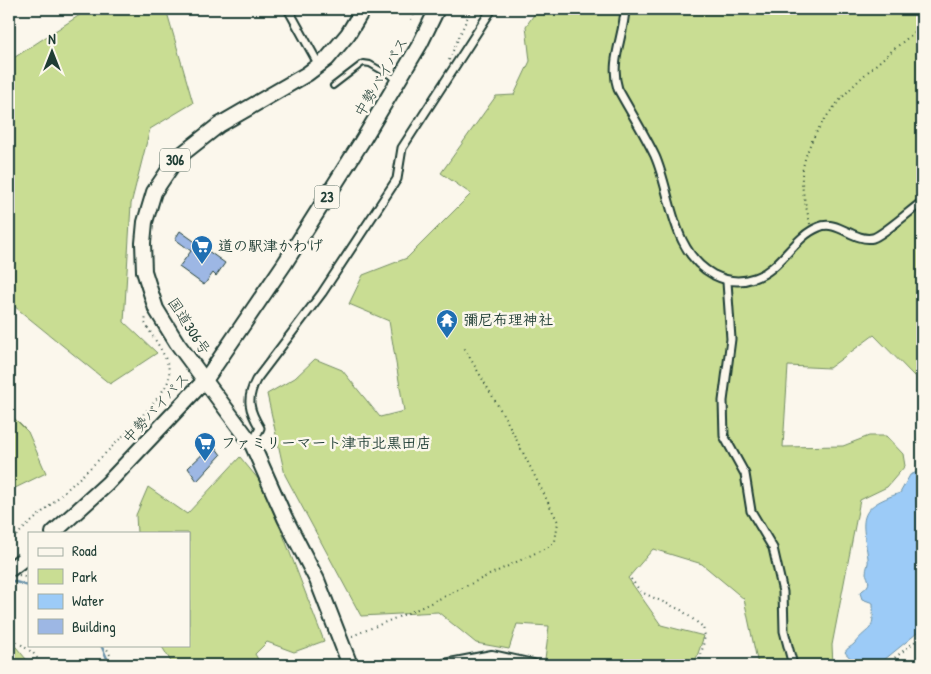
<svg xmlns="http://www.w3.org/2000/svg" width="931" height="674" font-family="'Patrick Hand','Klee One',sans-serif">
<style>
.green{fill:#c9dd93;stroke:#748d64}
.water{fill:#9ccbf7;stroke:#6a92a9}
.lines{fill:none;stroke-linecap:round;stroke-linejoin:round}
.stream{stroke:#6a92a9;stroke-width:2.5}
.building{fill:#9db7e4;stroke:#1f3d34}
.lane-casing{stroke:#1f3d34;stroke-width:8}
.street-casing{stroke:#1f3d34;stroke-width:11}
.secondary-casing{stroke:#1f3d34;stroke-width:14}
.highway-casing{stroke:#1f3d34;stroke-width:18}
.path{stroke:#1f3d34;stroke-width:2;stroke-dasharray:1 4;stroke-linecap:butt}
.lane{stroke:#fbf7ec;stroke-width:4}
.street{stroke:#fbf7ec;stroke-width:7}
.secondary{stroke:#fbf7ec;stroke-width:10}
.highway{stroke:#fbf7ec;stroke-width:14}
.highway-bridge-casing{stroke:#1f3d34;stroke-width:18;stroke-linecap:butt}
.highway-bridge{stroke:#fbf7ec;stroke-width:14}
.labels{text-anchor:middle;stroke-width:5;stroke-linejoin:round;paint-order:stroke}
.shield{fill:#fbf7ec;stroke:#61756b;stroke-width:1}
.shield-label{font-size:14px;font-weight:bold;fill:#1f3d34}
.street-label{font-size:15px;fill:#1f3d34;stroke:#fbf7ec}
.poi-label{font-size:15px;font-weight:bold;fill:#1f3d34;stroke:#fbf7ec;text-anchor:start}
</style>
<rect width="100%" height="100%" fill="#fbf7ec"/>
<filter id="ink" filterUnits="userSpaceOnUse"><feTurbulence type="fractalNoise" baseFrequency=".02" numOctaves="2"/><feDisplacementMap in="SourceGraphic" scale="10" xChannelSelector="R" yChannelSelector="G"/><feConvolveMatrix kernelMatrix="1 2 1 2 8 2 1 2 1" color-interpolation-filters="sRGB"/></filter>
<g filter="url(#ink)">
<!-- green -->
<g class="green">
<polygon points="89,9 166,9 193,103 150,129 131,204 124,322 157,353 110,384 9,302 9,61"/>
<polygon points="538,9 922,9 922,377 914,376 874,335 829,368 788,366 783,447 843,446 869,436 886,436 903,454 905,466 887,487 860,500 832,645 833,665 758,665 744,599 702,564 653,549 628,578 661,625 704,636 694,665 569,665 545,659 549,626 517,624 509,649 476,643 438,612 361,616 285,475 267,394 295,378 315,359 342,370 380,417 404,411 389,321 349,304 363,275 407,258 471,194 441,173 496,96 514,95 530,61 526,26"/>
<polygon points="9,413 28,432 46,473 9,491"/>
<polygon points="240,457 259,480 282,532 324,641 294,652 267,642 255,654 261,665 173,665 161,645 189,645 189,533 137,533 136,515 148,487 187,514"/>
<polygon points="9,644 16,647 31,665 9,665"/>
</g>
<!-- water -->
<path class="water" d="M922,470V629L884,660L887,665L880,663C869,668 852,663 845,652C847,648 851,647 854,644C870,624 874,635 873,603L862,599L860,593C862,590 867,588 868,585C870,581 867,577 866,573C866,568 869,564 868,558C862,518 856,508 900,493L910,475Z"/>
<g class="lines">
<!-- stream -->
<g class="stream">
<polyline points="9,580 29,586"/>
<polyline points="101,645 110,665"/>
</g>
</g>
<!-- building -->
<g class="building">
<polygon points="180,231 225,263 216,276 213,273 204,285 179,267 191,251 175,239"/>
<polygon points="213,444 221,455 197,481 188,468"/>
</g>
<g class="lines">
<!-- lane casing -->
<g class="lane-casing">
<polyline id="lane" points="333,86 363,63 370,64 396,79"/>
</g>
<!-- street casing -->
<g class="street-casing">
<g id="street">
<polyline points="288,9 319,65"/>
<path d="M625,9C624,37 609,61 618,89C630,111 644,133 655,156C672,195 671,252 714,275C726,281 740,283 754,278C781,270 793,237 819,227C837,219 854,242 873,238C883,235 911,210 922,202"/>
<polyline points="727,282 731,339 723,401 724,436 745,474 751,511 773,548 783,592 784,631 793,665"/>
<path d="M252,444L260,428C249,410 246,399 256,380L322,293L397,179L402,148L492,9"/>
</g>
</g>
<!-- secondary casing -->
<g class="secondary-casing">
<polyline id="secondary" points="445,665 492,656 533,665"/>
</g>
<!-- highway casing -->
<g class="highway-casing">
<g id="highway">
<polyline points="53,533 107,484 206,379 285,263 364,138 420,44 437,9"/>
<polyline points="350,665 317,580 285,518 252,444 177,343 156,309 144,271 143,243 145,222 154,192 177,158 219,125 307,74 327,59 348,34 363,9"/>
</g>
</g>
<!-- path -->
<g class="path">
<polyline points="411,20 417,9"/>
<polyline points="449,60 469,14 461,9"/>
<path d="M810,224C807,209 801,190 802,175C808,114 878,63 922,26"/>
<path d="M9,542C35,518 165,405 169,378C172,361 153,338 145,323L146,315"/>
<polyline points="19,575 29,578"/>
<polyline points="631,579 641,592 681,610 703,627 705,636 699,665"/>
<polyline points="9,636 33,653 43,665"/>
<polyline points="352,636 420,608 548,547 555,541 558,522 507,421 463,346"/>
<polyline points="105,645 115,665"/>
<polyline points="887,664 922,636"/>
</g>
<!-- lane -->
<use href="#lane" class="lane"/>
<!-- street -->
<use href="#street" class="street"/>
<!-- secondary -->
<use href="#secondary" class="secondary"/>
<!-- highway -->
<use href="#highway" class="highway"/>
<!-- highway-bridge casing -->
<g class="highway-bridge-casing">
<polyline id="highway-bridge" points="9,570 22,560"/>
</g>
<!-- highway-bridge -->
<use href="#highway-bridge" class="highway-bridge"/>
</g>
</g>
<!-- icons -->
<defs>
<g id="supermarket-pin" transform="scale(1.125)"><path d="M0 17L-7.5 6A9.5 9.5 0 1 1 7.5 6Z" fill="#1f6fb2" stroke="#fbf7ec"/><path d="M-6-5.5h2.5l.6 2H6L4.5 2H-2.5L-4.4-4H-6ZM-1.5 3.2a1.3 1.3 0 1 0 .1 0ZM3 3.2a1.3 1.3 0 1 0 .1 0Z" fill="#fff"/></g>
<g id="temple-pin" transform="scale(1.125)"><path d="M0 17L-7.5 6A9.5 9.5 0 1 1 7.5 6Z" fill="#1f6fb2" stroke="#fbf7ec"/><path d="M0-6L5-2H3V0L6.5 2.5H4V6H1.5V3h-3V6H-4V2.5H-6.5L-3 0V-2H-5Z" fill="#fff"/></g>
</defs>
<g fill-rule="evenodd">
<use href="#supermarket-pin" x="202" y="246"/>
<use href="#temple-pin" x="447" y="320"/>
<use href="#supermarket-pin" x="205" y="443"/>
</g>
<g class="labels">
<!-- shield labels -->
<g class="shield">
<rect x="160" y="148.5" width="30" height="23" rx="4"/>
<rect x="314.5" y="185.5" width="25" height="23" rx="4"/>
</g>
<g class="shield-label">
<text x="175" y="165">306</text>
<text x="327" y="202">23</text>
</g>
<!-- street labels -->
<g class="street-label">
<text transform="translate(381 77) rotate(-59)" y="5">中勢バイパス</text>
<text transform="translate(189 326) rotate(57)" y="5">国道306号</text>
<text transform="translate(156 408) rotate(-47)" y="5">中勢バイパス</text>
</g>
<!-- poi labels -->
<g class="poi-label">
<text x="218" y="251">道の駅津かわげ</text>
<text x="463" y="325">彌尼布理神社</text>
<text x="221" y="448">ファミリーマート津市北黒田店</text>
</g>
</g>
<!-- margin -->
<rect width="931" height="674" fill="none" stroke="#fbf7ec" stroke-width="30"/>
<rect x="15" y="15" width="901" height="644" fill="none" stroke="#1f3d34" stroke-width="2" filter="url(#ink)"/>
<!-- legend -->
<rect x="28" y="532" width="162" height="115" fill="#fbf7ec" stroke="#a3ada2"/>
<rect x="38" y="548" width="25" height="8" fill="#fbf7ec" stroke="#a3ada2"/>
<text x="72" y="556" font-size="15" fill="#1f3d34">Road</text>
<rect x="38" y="569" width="25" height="15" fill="#c9dd93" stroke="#a3ada2"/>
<text x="72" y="582" font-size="15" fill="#1f3d34">Park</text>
<rect x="38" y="594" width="25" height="15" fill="#9ccbf7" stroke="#a3ada2"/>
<text x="72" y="606" font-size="15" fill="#1f3d34">Water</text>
<rect x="38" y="619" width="25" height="15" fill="#9db7e4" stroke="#a3ada2"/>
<text x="72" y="632" font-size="15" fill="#1f3d34">Building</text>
<!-- north arrow -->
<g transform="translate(52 52)" stroke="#fbf7ec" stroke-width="4" paint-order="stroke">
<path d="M0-4L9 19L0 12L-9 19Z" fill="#1f3d34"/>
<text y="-8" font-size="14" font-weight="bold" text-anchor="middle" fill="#1f3d34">N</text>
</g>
</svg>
